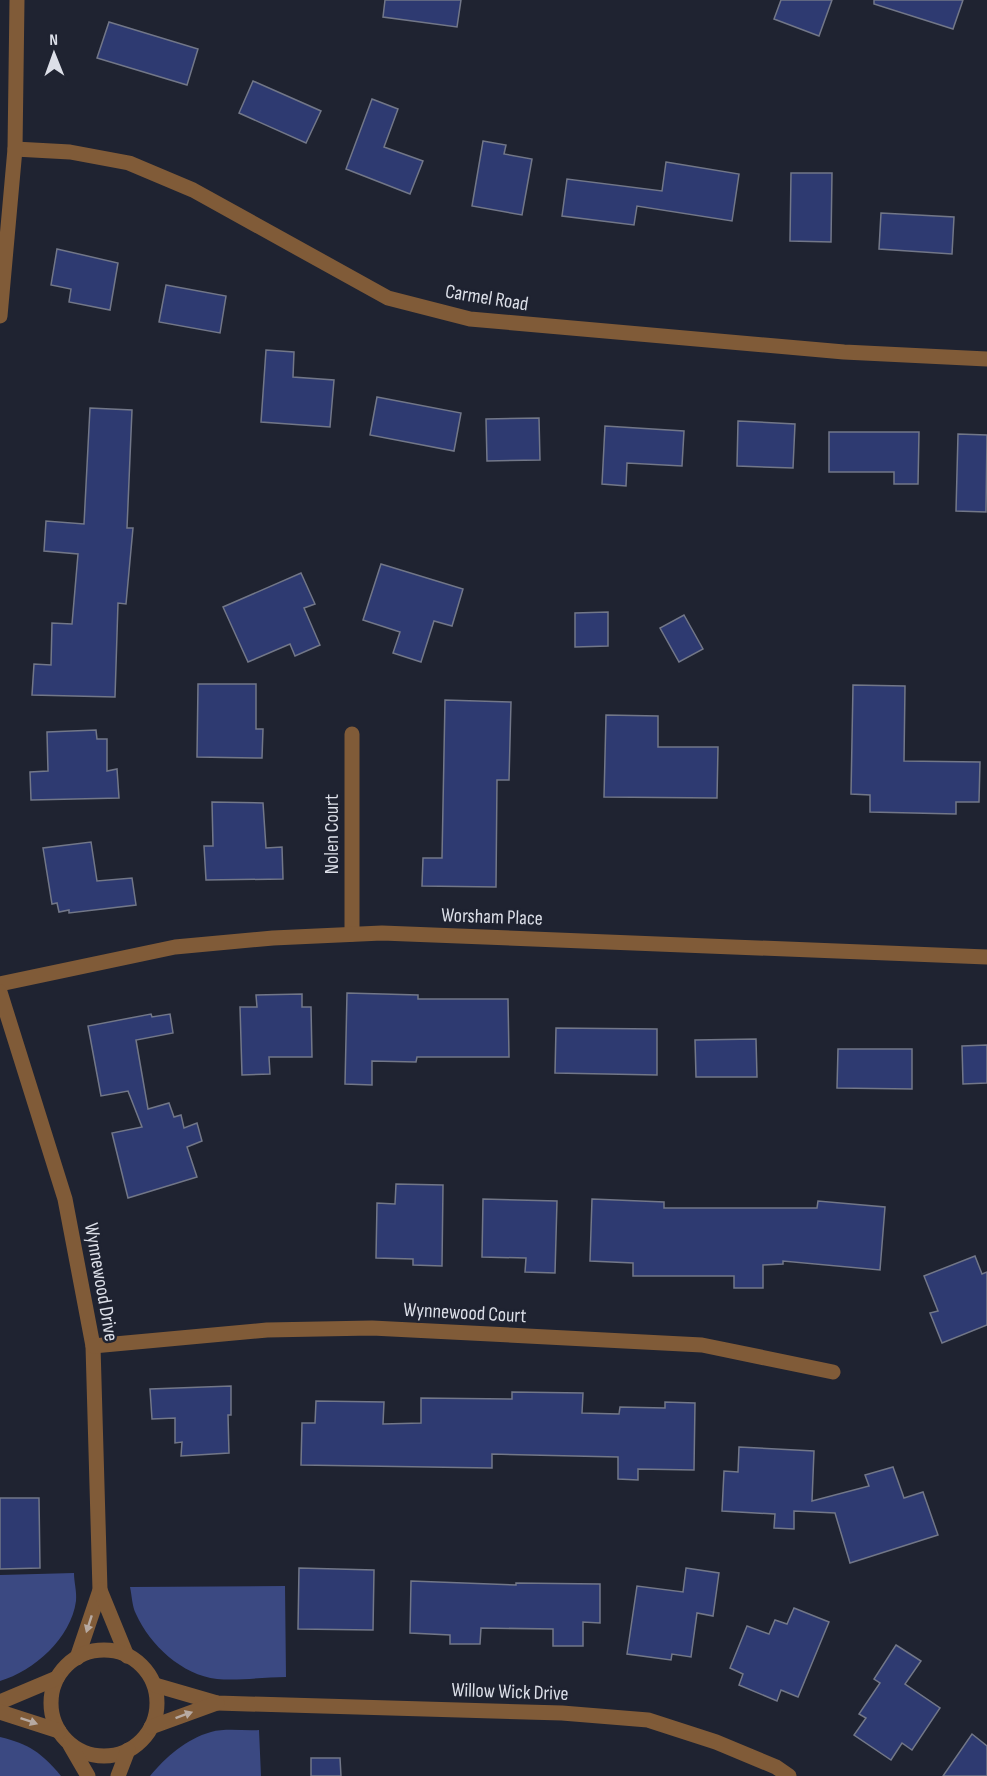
<svg xmlns="http://www.w3.org/2000/svg" width="987" height="1776" font-family="'Sofia Sans Condensed',sans-serif">
<style>
.forest{fill:#3b4982}
.building{fill:#2e3a71;stroke:#727788;stroke-width:1.5}
.lines{fill:none;stroke-linecap:round;stroke-linejoin:round}
.minor{stroke:#805b38;stroke-width:15}
.oneway{fill:#b7aaa2}
.labels{text-anchor:middle;stroke-width:5;stroke-linejoin:round;paint-order:stroke}
.street-label{font-size:20px;fill:#dcdfe8;stroke:#1f2331}
</style>
<rect width="100%" height="100%" fill="#1f2331"/>
<!-- forest -->
<g class="forest">
<path d="M74,1573C74,1582 77,1592 76,1601C71,1638 34,1671 0,1681V1575Z"/>
<path d="M285,1586L286,1677C264,1677 239,1681 217,1679C182,1675 150,1645 136,1614C132,1606 132,1596 130,1587Z"/>
<path d="M259,1730L261,1776H150C166,1757 186,1739 211,1732C225,1728 244,1731 259,1730Z"/>
<path d="M0,1737C29,1744 42,1753 61,1776H0Z"/>
</g>
<!-- building -->
<g class="building">
<polygon points="385,0 461,0 457,27 383,17"/>
<polygon points="781,0 832,0 819,36 774,19"/>
<polygon points="874,0 963,0 953,29 874,4"/>
<polygon points="109,22 198,49 187,85 97,58"/>
<polygon points="253,81 321,111 306,143 239,113"/>
<polygon points="372,99 398,109 384,147 423,161 410,194 346,169"/>
<polygon points="483,141 506,145 504,154 532,159 522,215 472,206"/>
<polygon points="666,162 739,174 732,221 637,206 634,225 562,216 567,179 662,191"/>
<polygon points="791,173 832,173 831,242 790,241"/>
<polygon points="881,213 954,217 952,254 879,249"/>
<polygon points="57,249 118,263 110,310 69,302 71,289 51,285"/>
<polygon points="166,285 226,296 220,333 159,322"/>
<polygon points="266,350 294,352 293,377 334,380 330,427 261,422"/>
<polygon points="377,397 461,413 454,451 370,435"/>
<polygon points="90,408 132,410 127,528 133,528 126,604 118,603 115,697 32,695 34,664 51,665 52,623 72,624 78,554 44,551 46,521 84,524"/>
<polygon points="539,418 540,460 487,461 486,419"/>
<polygon points="738,421 795,424 793,468 737,466"/>
<polygon points="605,426 684,431 682,466 627,463 626,486 602,484"/>
<polygon points="829,432 919,432 918,484 894,484 894,472 829,472"/>
<polygon points="958,434 987,435 986,512 956,511"/>
<polygon points="381,564 463,589 452,626 434,621 421,662 393,653 400,632 363,620"/>
<polygon points="301,573 315,604 304,608 320,645 295,656 290,644 248,662 223,607"/>
<polygon points="608,612 608,646 575,647 575,613"/>
<polygon points="684,615 703,649 679,662 660,628"/>
<polygon points="198,684 256,684 256,729 263,729 262,758 197,757"/>
<polygon points="853,685 905,686 904,761 980,762 979,802 956,802 956,814 870,812 870,795 851,794"/>
<polygon points="445,700 511,702 509,780 497,780 496,887 422,886 423,858 442,858"/>
<polygon points="606,715 658,716 658,747 718,747 717,798 604,797"/>
<polygon points="96,730 97,739 107,739 107,771 117,769 119,798 31,800 30,772 48,771 47,732"/>
<polygon points="212,802 263,803 266,848 282,847 283,879 206,880 204,846 213,846"/>
<polygon points="91,842 97,881 132,878 136,905 69,913 69,910 59,912 57,903 52,904 43,848"/>
<polygon points="347,993 418,995 418,999 508,999 509,1057 417,1057 416,1062 372,1061 372,1085 345,1084"/>
<polygon points="302,994 302,1007 311,1007 312,1057 269,1057 270,1074 242,1075 240,1007 257,1007 256,995"/>
<polygon points="151,1014 152,1017 170,1014 173,1033 136,1040 148,1109 169,1103 174,1117 181,1115 184,1128 197,1123 202,1141 187,1147 197,1177 128,1198 112,1133 142,1127 128,1091 101,1096 88,1026"/>
<polygon points="556,1028 657,1029 657,1075 555,1073"/>
<polygon points="756,1039 757,1077 696,1077 695,1040"/>
<polygon points="987,1045 987,1083 963,1084 962,1046"/>
<polygon points="838,1049 912,1049 912,1089 837,1088"/>
<polygon points="396,1184 443,1185 442,1266 413,1265 413,1259 376,1258 377,1203 395,1204"/>
<polygon points="483,1199 557,1201 555,1273 525,1272 526,1258 482,1257"/>
<polygon points="592,1199 664,1202 664,1208 817,1208 818,1201 885,1207 880,1270 783,1261 783,1264 763,1265 763,1288 734,1288 734,1276 633,1276 633,1263 590,1261"/>
<polygon points="975,1256 982,1274 987,1272 987,1325 942,1343 930,1313 938,1311 924,1276"/>
<polygon points="231,1386 231,1415 228,1415 229,1453 181,1456 182,1442 175,1443 175,1418 152,1419 150,1389"/>
<polygon points="512,1392 583,1393 582,1413 619,1414 620,1407 665,1408 665,1402 695,1403 694,1470 638,1469 638,1480 618,1479 618,1457 492,1454 492,1468 301,1465 302,1423 315,1423 316,1401 384,1402 383,1424 421,1423 421,1398 512,1399"/>
<polygon points="739,1447 814,1451 812,1501 869,1486 865,1475 893,1467 904,1498 923,1492 938,1535 850,1563 835,1513 794,1511 794,1529 774,1528 775,1514 722,1511 724,1471 738,1472"/>
<polygon points="0,1498 39,1498 40,1568 0,1569"/>
<polygon points="299,1568 374,1570 373,1630 298,1629"/>
<polygon points="686,1568 719,1573 713,1616 697,1613 691,1657 672,1654 671,1660 627,1654 637,1586 683,1592"/>
<polygon points="411,1581 516,1585 516,1583 600,1584 600,1623 583,1622 583,1646 553,1646 553,1629 481,1628 480,1644 450,1644 450,1635 410,1633"/>
<polygon points="794,1608 829,1622 798,1697 781,1690 777,1701 739,1685 743,1674 730,1668 747,1626 769,1634 775,1620 787,1624"/>
<polygon points="896,1645 921,1661 905,1684 940,1708 912,1750 902,1743 891,1760 854,1735 866,1718 859,1714 880,1683 874,1679"/>
<polygon points="972,1734 987,1746 987,1776 943,1776"/>
<polygon points="311,1758 340,1758 341,1776 311,1776"/>
</g>
<g class="lines">
<!-- minor -->
<g class="minor">
<polyline points="15,149 70,152 129,163 193,190 388,298 470,319 844,352 987,359"/>
<polyline points="0,316 15,149 17,0"/>
<polyline points="352,734 352,934"/>
<polyline points="0,984 175,947 273,938 382,933 987,957"/>
<polyline points="0,992 65,1199 93,1346 100,1590 77,1658"/>
<polyline points="93,1346 267,1330 372,1328 702,1345 833,1372"/>
<polyline points="100,1590 127,1656"/>
<circle cx="104" cy="1703" r="53"/>
<polyline points="155,1685 217,1703 562,1713 648,1720 716,1742 776,1767 789,1776"/>
<polyline points="0,1702 57,1678"/>
<polyline points="0,1712 59,1731"/>
<polyline points="151,1727 217,1703"/>
<polyline points="70,1745 88,1776"/>
<polyline points="118,1776 128,1750"/>
</g>
</g>
<!-- one-way arrows -->
<defs><path id="oneway-solid" d="M-6-.8H1V-3.2L6.5 0L1 3.2V.8H-6Z" transform="scale(1.5)"/></defs>
<g class="oneway">
<use href="#oneway-solid" transform="translate(89 1624) rotate(108)"/>
<use href="#oneway-solid" transform="translate(184 1715) rotate(-20)"/>
<use href="#oneway-solid" transform="translate(29 1721) rotate(19)"/>
</g>
<g class="labels">
<!-- street labels -->
<g class="street-label">
<text transform="translate(487 297) rotate(9)" y="7">Carmel Road</text>
<text transform="translate(331 834) rotate(-90)" y="7">Nolen Court</text>
<text transform="translate(492 916) rotate(2)" y="7">Worsham Place</text>
<text transform="translate(102 1282) rotate(80)" y="7">Wynnewood Drive</text>
<text transform="translate(465 1312) rotate(3)" y="7">Wynnewood Court</text>
<text transform="translate(510 1691) rotate(2)" y="7">Willow Wick Drive</text>
</g>
</g>
<!-- north arrow -->
<g transform="translate(54 54) rotate(359)" stroke="#1f2331" stroke-width="4.5" paint-order="stroke">
<path d="M0-4.5L10 22L0 15L-10 22Z" fill="#dcdfe8"/>
<text y="-9" font-size="16" font-weight="bold" text-anchor="middle" fill="#dcdfe8">N</text>
</g>
</svg>
